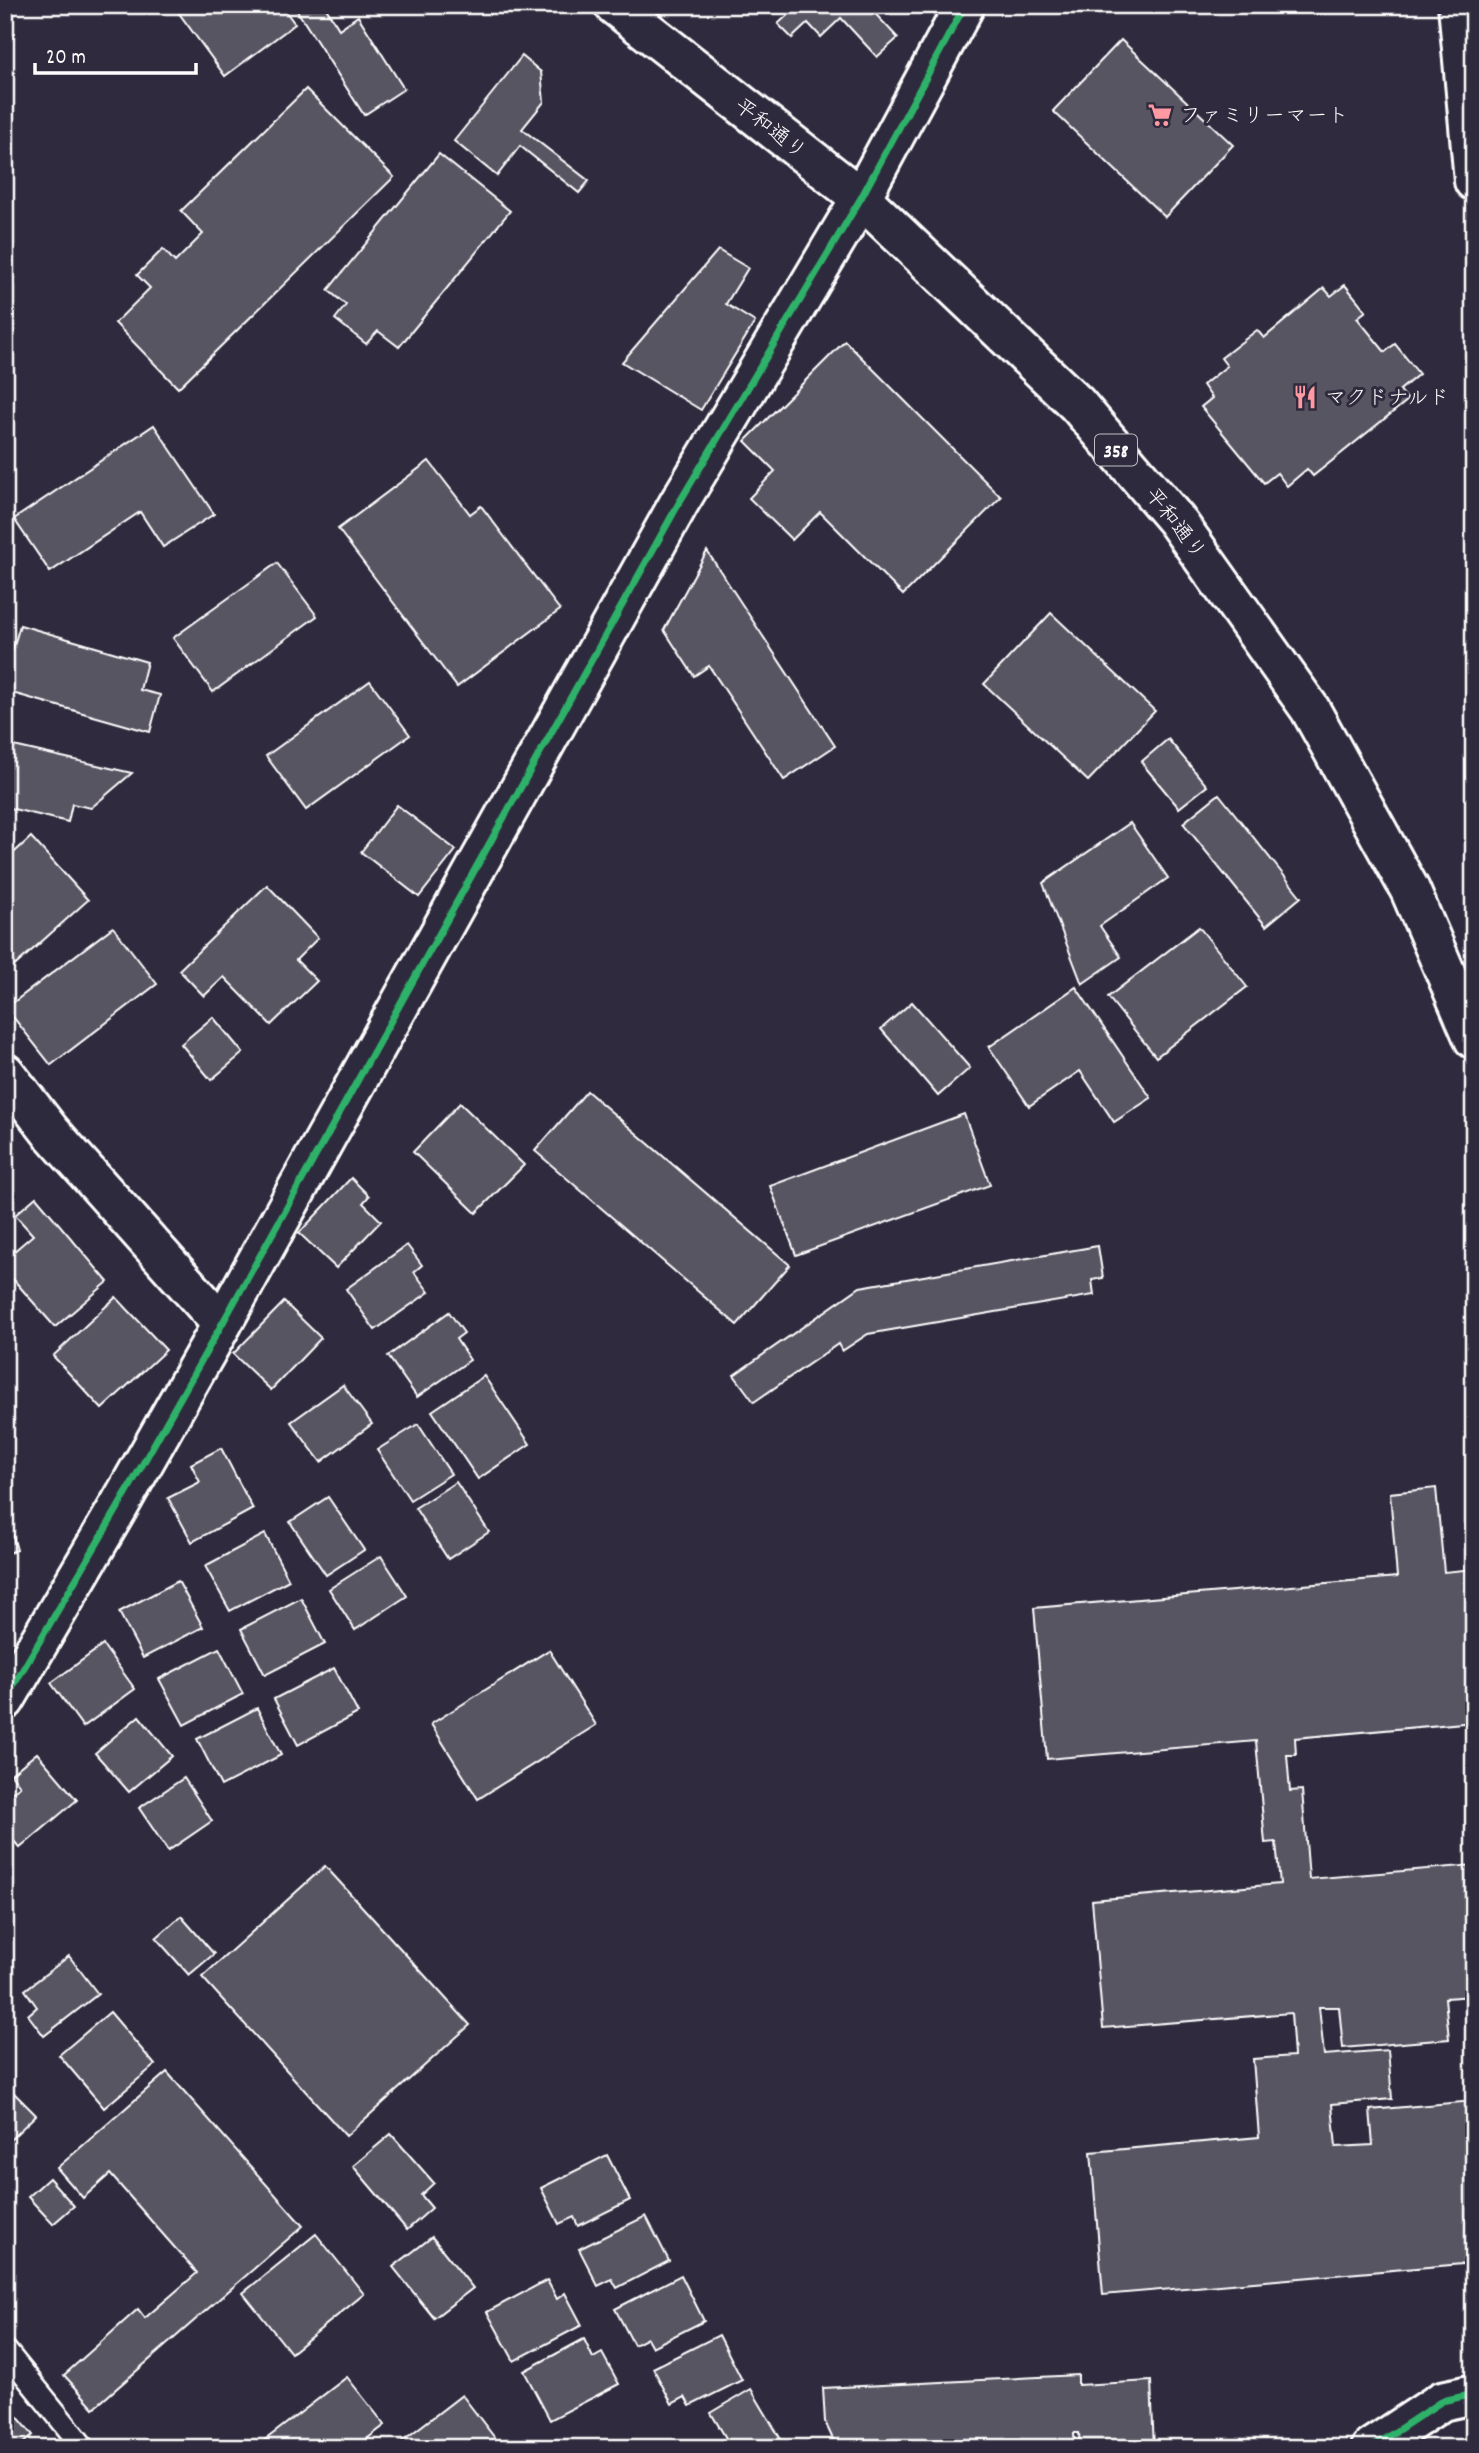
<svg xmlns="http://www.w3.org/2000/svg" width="1479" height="2453" font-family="Dekko,'Klee One',sans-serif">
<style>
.building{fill:#595564;stroke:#fff;stroke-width:2}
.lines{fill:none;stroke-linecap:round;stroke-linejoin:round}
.lane-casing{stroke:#fff;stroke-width:26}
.street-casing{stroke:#fff;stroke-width:44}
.primary-casing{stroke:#fff;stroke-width:44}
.highway-casing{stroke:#fff;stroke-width:44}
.lane{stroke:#2f2a3d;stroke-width:21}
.street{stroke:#2f2a3d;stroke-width:38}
.primary{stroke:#2f2a3d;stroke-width:38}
.highway{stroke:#2f2a3d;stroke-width:38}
.cycleway-casing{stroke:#2f2a3d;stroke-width:11}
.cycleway{stroke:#2db169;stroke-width:7}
.labels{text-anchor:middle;stroke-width:6;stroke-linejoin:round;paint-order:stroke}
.shield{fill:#2f2a3d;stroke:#c1bfc5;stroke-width:2}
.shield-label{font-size:19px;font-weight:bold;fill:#fff}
.poi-label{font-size:21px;fill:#fff;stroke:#2f2a3d;text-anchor:start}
.street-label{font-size:21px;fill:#fff;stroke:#2f2a3d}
</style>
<rect width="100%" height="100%" fill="#2f2a3d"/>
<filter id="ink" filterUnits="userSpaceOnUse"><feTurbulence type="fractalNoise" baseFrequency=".0143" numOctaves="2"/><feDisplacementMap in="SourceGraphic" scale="14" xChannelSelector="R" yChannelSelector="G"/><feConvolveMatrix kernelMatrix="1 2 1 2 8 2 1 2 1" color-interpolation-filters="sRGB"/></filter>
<g filter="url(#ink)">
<!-- building -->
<g class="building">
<polygon points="173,5 281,5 295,24 225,76"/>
<polygon points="302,5 324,5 339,29 358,16 404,89 364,115 296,9"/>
<polygon points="787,5 867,5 898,38 877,57 841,18 821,37 808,23 792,38 778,24 792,11"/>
<polygon points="1121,40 1233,145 1165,217 1053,111"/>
<polygon points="522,56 541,72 544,102 522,129 589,181 579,193 520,146 497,176 454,141"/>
<polygon points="306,89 394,177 178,388 115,323 150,288 137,275 163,249 175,262 203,234 181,211"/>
<polygon points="439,154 510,211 399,347 378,331 366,344 335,319 346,305 328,290"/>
<polygon points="718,250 748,268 726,304 755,322 701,410 622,362"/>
<polygon points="1345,285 1366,311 1357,318 1385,352 1395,344 1419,374 1400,390 1408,400 1313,476 1307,469 1287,486 1277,473 1264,483 1201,407 1212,398 1203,385 1227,366 1221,358 1257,330 1264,338 1324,288 1331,296"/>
<polygon points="845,341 1001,497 903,595 820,512 792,540 749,498 775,471 745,441"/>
<polygon points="154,425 214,514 163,547 140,512 50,572 14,519"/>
<polygon points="429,461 470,514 481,506 560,610 457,687 338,529"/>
<polygon points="707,551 835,746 784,780 709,666 694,676 664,630"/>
<polygon points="277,563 317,616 213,692 173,638"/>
<polygon points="1051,613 1155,711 1088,781 984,684"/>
<polygon points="20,625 147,662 140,690 160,695 150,732 5,691 5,676"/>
<polygon points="370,681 410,735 306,810 266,756"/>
<polygon points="1168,739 1207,786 1179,808 1141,762"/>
<polygon points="5,744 132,773 91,808 72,804 68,822 5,807"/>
<polygon points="1219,794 1301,897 1266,926 1183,823"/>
<polygon points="397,805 456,850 419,897 361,852"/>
<polygon points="1130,823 1168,878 1100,926 1121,957 1082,984 1043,883"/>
<polygon points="31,837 88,900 10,970 5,965 5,861"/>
<polygon points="267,885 318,938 296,960 317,981 271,1025 224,977 204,996 179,970"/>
<polygon points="113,927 157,984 51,1065 6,1008"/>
<polygon points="1199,927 1247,987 1156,1057 1108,997"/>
<polygon points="1076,987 1151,1098 1114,1122 1080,1071 1029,1106 989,1047"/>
<polygon points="912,1002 970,1068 938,1096 881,1029"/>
<polygon points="213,1017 243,1053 211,1080 181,1044"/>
<polygon points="587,1091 790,1265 737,1325 535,1151"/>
<polygon points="460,1103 524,1165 476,1213 413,1152"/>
<polygon points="964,1114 990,1185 796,1255 770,1186"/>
<polygon points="351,1178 369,1196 363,1203 381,1221 336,1268 299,1233"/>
<polygon points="36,1197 108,1282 55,1327 5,1270 5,1259 33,1235 15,1215"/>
<polygon points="407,1245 422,1265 414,1272 429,1292 375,1330 346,1289"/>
<polygon points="1098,1246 1103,1278 1092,1280 1094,1295 868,1334 842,1351 838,1344 754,1402 734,1375 860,1287"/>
<polygon points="116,1297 166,1350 102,1409 53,1356"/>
<polygon points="284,1302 321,1338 271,1390 233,1354"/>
<polygon points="449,1312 464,1333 456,1339 470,1360 417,1397 388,1356"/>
<polygon points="484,1376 530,1444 478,1479 432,1411"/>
<polygon points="343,1385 372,1424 321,1462 291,1422"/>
<polygon points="418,1424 451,1474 410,1500 377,1450"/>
<polygon points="221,1448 253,1509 192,1542 168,1498 200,1482 191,1464"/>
<polygon points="456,1482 489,1532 448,1559 415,1508"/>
<polygon points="1436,1488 1444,1572 1474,1569 1474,1722 1295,1738 1296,1755 1287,1755 1290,1791 1302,1790 1309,1879 1474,1865 1474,1996 1445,1998 1449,2039 1343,2048 1339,2007 1319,2007 1324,2055 1388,2050 1392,2099 1332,2104 1336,2147 1373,2145 1370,2110 1474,2101 1474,2263 1103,2295 1091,2152 1259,2137 1253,2059 1294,2056 1291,2013 1103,2028 1092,1900 1280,1884 1276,1842 1265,1843 1256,1741 1047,1759 1034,1608 1397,1577 1390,1493"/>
<polygon points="328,1497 364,1550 326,1575 290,1522"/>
<polygon points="5,1508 17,1550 5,1554"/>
<polygon points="265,1534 289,1580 230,1611 205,1566"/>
<polygon points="381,1556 407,1596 355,1630 329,1589"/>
<polygon points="178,1581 203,1627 143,1658 119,1612"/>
<polygon points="301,1598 325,1644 265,1675 241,1629"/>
<polygon points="103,1645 135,1689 83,1727 51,1683"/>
<polygon points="219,1648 243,1694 184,1725 159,1679"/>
<polygon points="549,1650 596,1725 478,1799 431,1724"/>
<polygon points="334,1668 358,1713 298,1745 274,1699"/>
<polygon points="257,1708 281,1755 221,1786 197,1739"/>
<polygon points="139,1716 172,1756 129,1792 95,1753"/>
<polygon points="37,1753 77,1800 20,1848 5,1831 5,1798 20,1786 11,1774"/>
<polygon points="184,1778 212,1821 168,1851 139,1808"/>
<polygon points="325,1866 470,2025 346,2136 202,1977"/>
<polygon points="181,1916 214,1954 189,1975 156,1938"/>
<polygon points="69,1956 98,1994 44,2036 28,2015 37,2007 25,1990"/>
<polygon points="110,2012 155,2065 104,2108 59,2055"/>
<polygon points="167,2072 303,2226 94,2408 64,2375 138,2309 145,2318 197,2273 110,2174 83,2198 57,2168"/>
<polygon points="5,2084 36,2115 5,2145"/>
<polygon points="391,2134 434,2183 421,2195 432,2208 407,2230 353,2166"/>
<polygon points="607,2155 630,2200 578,2226 574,2217 559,2224 541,2188"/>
<polygon points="49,2178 74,2206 53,2224 28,2197"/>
<polygon points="646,2216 669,2261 617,2288 612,2279 598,2286 579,2249"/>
<polygon points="316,2234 364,2294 291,2353 243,2293"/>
<polygon points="432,2237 473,2288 434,2318 393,2267"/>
<polygon points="681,2275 704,2321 652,2347 647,2338 634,2345 615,2309"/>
<polygon points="547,2280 557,2299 565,2293 582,2325 514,2361 487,2312"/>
<polygon points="719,2335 742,2380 690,2406 685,2397 672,2404 653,2368"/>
<polygon points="584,2339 593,2358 602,2353 619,2384 550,2420 524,2371"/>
<polygon points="1078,2375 1078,2385 1151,2381 1154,2448 1080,2448 1079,2433 1074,2433 1075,2448 837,2448 825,2422 823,2388"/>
<polygon points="347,2377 385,2425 355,2448 258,2448 257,2446"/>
<polygon points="751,2389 786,2448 732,2448 711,2413"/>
<polygon points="462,2395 501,2446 498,2448 393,2448"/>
<polygon points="5,2402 33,2435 17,2448 5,2448"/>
<polygon points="1474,2444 1474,2448 1442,2448 1448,2445"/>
</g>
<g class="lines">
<!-- lane casing -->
<g class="lane-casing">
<polyline id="lane" points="5,2350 84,2448"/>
</g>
<!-- street casing -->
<g class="street-casing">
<g id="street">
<polyline points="5,1073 50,1131 222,1324"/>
<polyline points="5,1700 119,1506 222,1324 679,503 861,198 965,5"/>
<polyline points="1371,2448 1442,2401 1474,2394"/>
</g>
</g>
<!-- primary casing -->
<g class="primary-casing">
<polyline id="primary" points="1458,5 1474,181"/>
</g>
<!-- highway casing -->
<g class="highway-casing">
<polyline id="highway" points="614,5 861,198 1077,404 1176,520 1310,709 1410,890 1474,1039"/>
</g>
<!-- lane -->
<use href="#lane" class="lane"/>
<!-- street -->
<use href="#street" class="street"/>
<!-- primary -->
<use href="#primary" class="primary"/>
<!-- highway -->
<use href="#highway" class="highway"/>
<!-- cycleway casing -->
<g class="cycleway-casing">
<g id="cycleway">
<polyline points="5,1700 119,1506 222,1324 679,503 861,198 965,5"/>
<polyline points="1371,2448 1442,2401 1474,2394"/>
</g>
</g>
<!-- cycleway -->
<use href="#cycleway" class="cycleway"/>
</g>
</g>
<!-- icons -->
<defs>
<g id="supermarket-bare" transform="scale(1.89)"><path d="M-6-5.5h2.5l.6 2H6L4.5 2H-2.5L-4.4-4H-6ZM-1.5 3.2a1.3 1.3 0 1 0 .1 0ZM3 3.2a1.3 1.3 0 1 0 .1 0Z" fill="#ff9aa2" stroke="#2f2a3d" stroke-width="2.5" paint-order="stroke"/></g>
<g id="restaurant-bare" transform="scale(1.89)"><path d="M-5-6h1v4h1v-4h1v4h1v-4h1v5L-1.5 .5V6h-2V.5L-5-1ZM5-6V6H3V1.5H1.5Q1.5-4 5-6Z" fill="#ff9aa2" stroke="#2f2a3d" stroke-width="2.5" paint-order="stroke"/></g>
</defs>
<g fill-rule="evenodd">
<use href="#supermarket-bare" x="1160" y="115"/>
<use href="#restaurant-bare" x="1305" y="397"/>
</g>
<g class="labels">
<!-- shield labels -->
<rect class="shield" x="1095" y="434.5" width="42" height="31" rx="5"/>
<g class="shield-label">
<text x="1116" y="457">358</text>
</g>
<!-- poi labels -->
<g class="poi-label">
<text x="1180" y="122">ファミリーマート</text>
<text x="1325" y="404">マクドナルド</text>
</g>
<!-- street labels -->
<g class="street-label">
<text transform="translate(771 128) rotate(38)" y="7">平和通り</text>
<text transform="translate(1176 523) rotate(52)" y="7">平和通り</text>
</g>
</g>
<!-- margin -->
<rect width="1479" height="2453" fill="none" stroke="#2f2a3d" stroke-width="28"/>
<rect x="14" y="14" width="1451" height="2425" fill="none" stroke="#fff" stroke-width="2.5" filter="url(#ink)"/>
<!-- scale -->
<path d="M35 63v10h161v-10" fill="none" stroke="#ffffff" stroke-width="3.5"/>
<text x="46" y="63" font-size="21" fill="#ffffff" stroke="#2f2a3d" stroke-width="5" paint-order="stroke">20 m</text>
</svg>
